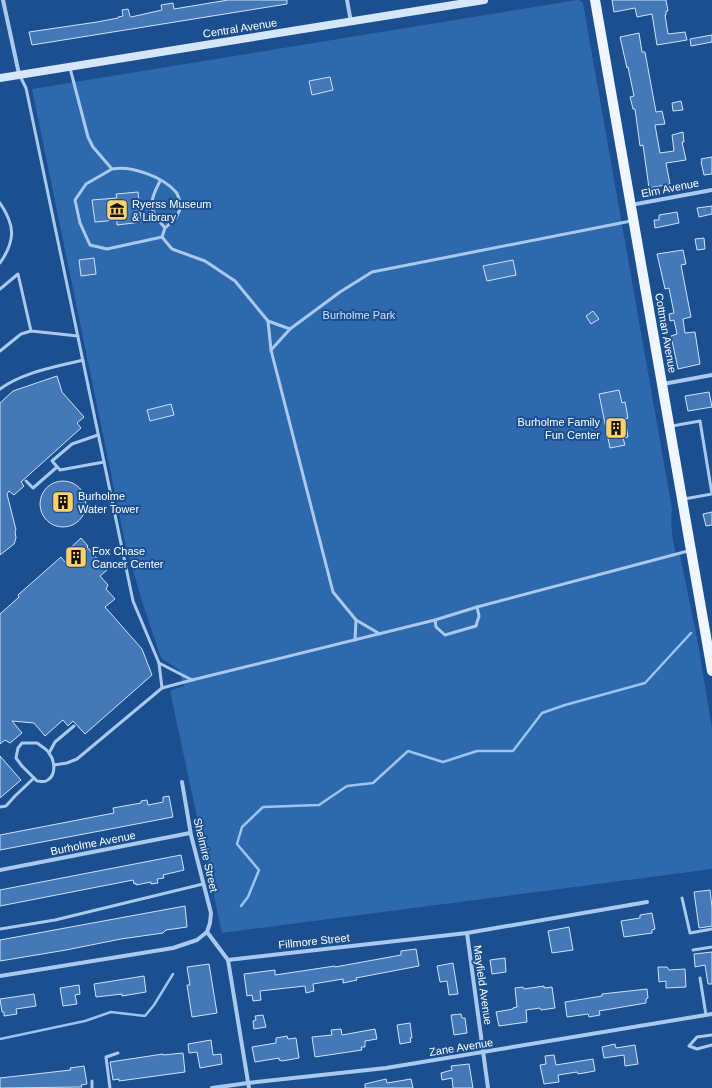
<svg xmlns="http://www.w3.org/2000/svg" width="712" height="1088" font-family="Helvetica,sans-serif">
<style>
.green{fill:#2e69ad}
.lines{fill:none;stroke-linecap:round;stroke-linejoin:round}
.stream{stroke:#9cc4f0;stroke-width:2.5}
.building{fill:#4478b7;stroke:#cfe3fa}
.service{stroke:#a9c9ee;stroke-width:3}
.minor{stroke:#a9c9ee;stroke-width:4}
.secondary{stroke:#d6e6fa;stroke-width:8}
.primary{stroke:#f0f6ff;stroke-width:10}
.labels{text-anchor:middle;stroke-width:4;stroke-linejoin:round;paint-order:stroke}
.street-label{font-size:11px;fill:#fff;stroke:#1b4f8f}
.poi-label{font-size:11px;fill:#fff;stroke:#1b4f8f;text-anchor:start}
.park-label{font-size:11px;fill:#cfe3fa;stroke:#1b4f8f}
</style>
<rect width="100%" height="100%" fill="#1b4f8f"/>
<!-- green -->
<path class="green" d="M577,0H579L583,3L672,509C670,526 673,540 676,556L680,555L697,638L712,728V869L222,933L170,691L184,686L179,670L161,658L141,598L125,542L32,89Z"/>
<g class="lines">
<!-- stream -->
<g class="stream">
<polyline points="241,906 248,897 259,870 237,844 242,827 263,807 319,805 347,786 373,783 408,751 443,762 477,751 513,751 542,713 565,705 645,683 691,633"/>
<polyline points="0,1039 85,1021 111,1012 145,1016 154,1005 173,974"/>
</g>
</g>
<!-- building -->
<g class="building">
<polygon points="228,0 287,0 287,4 32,45 29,32 97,22 118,18 118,17 123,16 122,10 128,9 130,16 131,17 162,10 161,5 173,3 174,9"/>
<polygon points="612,0 666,0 668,11 666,11 666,15 665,15 668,34 685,32 687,40 657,45 652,14 637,17 635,8 614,12"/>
<polygon points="639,33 642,52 645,52 656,112 662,111 665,124 655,125 660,153 674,151 672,135 683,132 684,142 682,142 686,160 666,163 670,184 649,188 643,145 640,146 635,109 633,109 630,97 634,96 628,67 627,68 620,37"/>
<polygon points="712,35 712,42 691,46 690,39"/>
<polygon points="330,77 333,90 312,95 309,81"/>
<polygon points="681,101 683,110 673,111 672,103"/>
<polygon points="712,157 712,174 704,175 701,162 702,161 701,159"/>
<polygon points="138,192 141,222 117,225 117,220 95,222 92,200 117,198 116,194"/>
<polygon points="712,206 712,214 699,217 697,208"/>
<polygon points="677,212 679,223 655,228 654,220 659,220 659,215"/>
<polygon points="704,238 705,249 697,250 695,239"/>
<polygon points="683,250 686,264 681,265 691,317 683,319 685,333 695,332 700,364 678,369 671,336 677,334 674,320 670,321 669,314 674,313 669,288 665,289 657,254"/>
<polygon points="94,258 96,274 81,276 79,260"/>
<polygon points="513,260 516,275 487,281 483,266"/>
<polygon points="593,311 599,319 591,324 586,316"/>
<polygon points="57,376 62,392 84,417 77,423 81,428 21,482 24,486 14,495 9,491 7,494 16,530 15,531 16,538 14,544 0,555 0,403 13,391"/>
<polygon points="619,390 622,403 625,402 626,407 628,418 625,419 628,437 623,438 625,445 610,448 599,394"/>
<polygon points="709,392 712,407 688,411 685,396"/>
<polygon points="171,404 174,415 150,421 147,410"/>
<circle cx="63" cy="504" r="23"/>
<polygon points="712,512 712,525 706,526 703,514"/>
<polygon points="81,538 88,546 87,547 107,570 100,576 108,585 106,589 115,599 105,607 142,649 152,675 85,734 73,721 68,726 63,720 45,736 34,723 12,721 22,733 10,743 5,740 0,744 0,614 19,597 18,595 61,557 65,562 71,557 67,551"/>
<polygon points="0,756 21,780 0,798"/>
<polygon points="169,796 173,817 0,850 0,835 114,813 113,808 141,803 141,801 147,800 148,805 163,802 163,797"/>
<polygon points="181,855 184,870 163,875 164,878 157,879 158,883 151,884 151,882 136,885 136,883 134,884 133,880 128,881 0,906 0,890"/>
<polygon points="710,890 712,907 712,926 699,928 694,892"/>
<polygon points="185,906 187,927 166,930 163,933 121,939 66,950 0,961 0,940"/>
<polygon points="652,913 655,929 652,930 652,933 624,937 621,921 640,918 640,915"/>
<polygon points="569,927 573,950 552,953 548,931"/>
<polygon points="416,949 419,966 356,978 357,980 343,983 343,979 313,984 314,991 306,993 305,986 260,991 261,1000 253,1001 252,995 247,996 244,974 275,970 275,975 335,966 335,967 401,955 401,951"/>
<polygon points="712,952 712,984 708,984 705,965 695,967 694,954"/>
<polygon points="505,958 506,972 492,974 490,960"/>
<polygon points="453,963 458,994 449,995 447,981 440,982 437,966"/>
<polygon points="209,964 217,1013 192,1017 187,985 190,985 187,967"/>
<polygon points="658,967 667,967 669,970 685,969 686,987 666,988 666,981 659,982"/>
<polygon points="144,976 146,992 122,996 122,994 96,997 94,984"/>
<polygon points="79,985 80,994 75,995 77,1004 63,1006 60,988"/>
<polygon points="544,986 544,988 552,987 555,1008 541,1010 540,1008 526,1010 527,1022 499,1026 496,1012 513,1009 513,1008 517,1007 515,988 523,987 524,989"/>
<polygon points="647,989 648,998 646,999 646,1003 599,1011 600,1015 589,1017 588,1014 567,1017 565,1002 602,996 602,994"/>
<polygon points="34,994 36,1006 16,1009 17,1014 4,1016 4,1012 2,1012 0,999"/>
<polygon points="461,1014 462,1018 465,1018 467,1033 454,1035 451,1015"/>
<polygon points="263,1015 266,1027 254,1029 253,1021 256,1020 255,1016"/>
<polygon points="410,1023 412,1038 410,1038 411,1042 400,1044 397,1025"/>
<polygon points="341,1029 342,1035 375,1029 377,1039 365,1041 365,1047 361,1047 362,1050 315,1057 312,1037 332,1035 331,1030"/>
<polygon points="287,1036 288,1039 296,1038 299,1058 282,1061 279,1060 279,1058 255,1062 252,1047 276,1043 276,1038"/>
<polygon points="211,1040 213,1055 221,1054 222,1064 200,1068 197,1052 189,1053 188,1044"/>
<polygon points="615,1044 616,1048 635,1045 638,1064 625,1066 624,1055 604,1058 602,1047"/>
<polygon points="183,1053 185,1072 119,1081 119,1079 113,1080 110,1062 163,1054 163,1055"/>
<polygon points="554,1055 556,1065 593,1059 595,1071 578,1074 577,1072 558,1075 559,1082 544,1084 540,1065 546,1064 545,1056"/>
<polygon points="469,1064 473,1088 453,1088 452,1078 442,1080 441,1073 452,1070 451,1066"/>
<polygon points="84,1066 87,1084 81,1085 82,1087 0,1088 0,1078 71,1070 70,1068"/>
<polygon points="386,1079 387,1083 411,1079 413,1088 365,1088 365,1084"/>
</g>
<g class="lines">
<!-- service -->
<g class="service">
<path d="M70,68L88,137L93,147L112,169L86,184L75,200L80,223L90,245L107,249L162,237L165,228L176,218L181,207C180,203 179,196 176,192C163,177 131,165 112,169"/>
<polyline points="20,76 26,88 133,601 159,663 162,688"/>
<path d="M160,181C148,204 148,209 165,228"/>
<path d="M0,203C15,225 16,240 0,263"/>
<polyline points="162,237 172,249 205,261 235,281 268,321 271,350 333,592 356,620 355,640"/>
<polyline points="0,289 18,274 31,331 21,334 0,351"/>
<polyline points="268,321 290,329"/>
<polyline points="31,331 78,336"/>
<polyline points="271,350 290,329 340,292 372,272 631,221"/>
<path d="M0,389C23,372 55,367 83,360"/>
<polyline points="672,426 700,421 712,494 684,499"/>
<polyline points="98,435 72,444 52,461 60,470 104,462"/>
<polyline points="26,481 33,488 57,467"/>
<polyline points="356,620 380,634"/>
<polyline points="435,620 436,627 445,635 476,626 479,616 477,607"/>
<polyline points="159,663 192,680"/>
<path d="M22,743H37C41,746 47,749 49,753C55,761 57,776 46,781C44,782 39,781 37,781L22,766L16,758L18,748Z"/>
<polyline points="49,753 55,742 74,726"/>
<polyline points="54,765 67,763 77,759 162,688 192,680 435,620 477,607 688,551"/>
<polyline points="0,807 6,806 15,796 34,778"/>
<polyline points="682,898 690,933 712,929"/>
<polyline points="0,929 55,920 203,884"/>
<polyline points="693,950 712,947"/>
<polyline points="700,978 706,1015"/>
<polyline points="712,1035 697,1037 689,1046 697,1049 712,1045"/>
<polyline points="92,1081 92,1088"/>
<polyline points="110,1088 106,1057 118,1053"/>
</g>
<!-- minor -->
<g class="minor">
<polyline points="3,0 19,74"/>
<polyline points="347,0 351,22"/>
<polyline points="631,205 712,190"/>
<polyline points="663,384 712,375"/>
<polyline points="182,782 191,835 211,913 210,923 207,932"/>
<polyline points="0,870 190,833"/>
<polyline points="467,933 488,1088"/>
<polyline points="228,960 249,1088"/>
<polyline points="0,976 173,948 197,940 207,932 228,960 467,933 647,902"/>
<polyline points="212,1088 248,1083 386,1068 712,1014"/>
</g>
<!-- secondary -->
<polyline class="secondary" points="0,78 484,0"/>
<!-- primary -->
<polyline class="primary" points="595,0 712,671"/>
</g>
<!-- icons -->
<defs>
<g id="museum-square" transform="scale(1.15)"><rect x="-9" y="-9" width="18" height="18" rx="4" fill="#ffd166" stroke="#1b4f8f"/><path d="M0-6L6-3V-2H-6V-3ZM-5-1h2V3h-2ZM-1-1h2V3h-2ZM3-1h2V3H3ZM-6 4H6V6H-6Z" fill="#111"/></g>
<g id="building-square" transform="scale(1.15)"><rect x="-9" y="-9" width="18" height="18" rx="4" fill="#ffd166" stroke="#1b4f8f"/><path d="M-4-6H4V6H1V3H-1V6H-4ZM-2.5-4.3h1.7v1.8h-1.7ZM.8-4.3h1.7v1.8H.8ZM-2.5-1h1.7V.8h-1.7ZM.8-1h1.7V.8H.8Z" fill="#111"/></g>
</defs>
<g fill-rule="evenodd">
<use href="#museum-square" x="117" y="210"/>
<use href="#building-square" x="616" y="428"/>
<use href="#building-square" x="63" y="502"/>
<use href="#building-square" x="76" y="557"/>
</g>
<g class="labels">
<!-- street labels -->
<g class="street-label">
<text transform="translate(240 28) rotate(-9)" y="4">Central Avenue</text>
<text transform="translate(670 188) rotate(-11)" y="4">Elm Avenue</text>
<text transform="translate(666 333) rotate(80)" y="4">Cottman Avenue</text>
<text transform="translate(93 843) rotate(-11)" y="4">Burholme Avenue</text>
<text transform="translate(206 855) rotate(77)" y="4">Shelmire Street</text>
<text transform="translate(314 941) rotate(-6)" y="4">Fillmore Street</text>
<text transform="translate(483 985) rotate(82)" y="4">Mayfield Avenue</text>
<text transform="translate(461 1047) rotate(-9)" y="4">Zane Avenue</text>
</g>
<!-- poi labels -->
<g class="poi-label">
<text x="132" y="208">Ryerss Museum<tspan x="132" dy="13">&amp; Library</tspan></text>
<text x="600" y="426" text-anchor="end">Burholme Family<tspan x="600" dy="13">Fun Center</tspan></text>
<text x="78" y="500">Burholme<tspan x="78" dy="13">Water Tower</tspan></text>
<text x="92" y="555">Fox Chase<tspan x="92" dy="13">Cancer Center</tspan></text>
</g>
<!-- park labels -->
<g class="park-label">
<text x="359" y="319">Burholme Park</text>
</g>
</g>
</svg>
